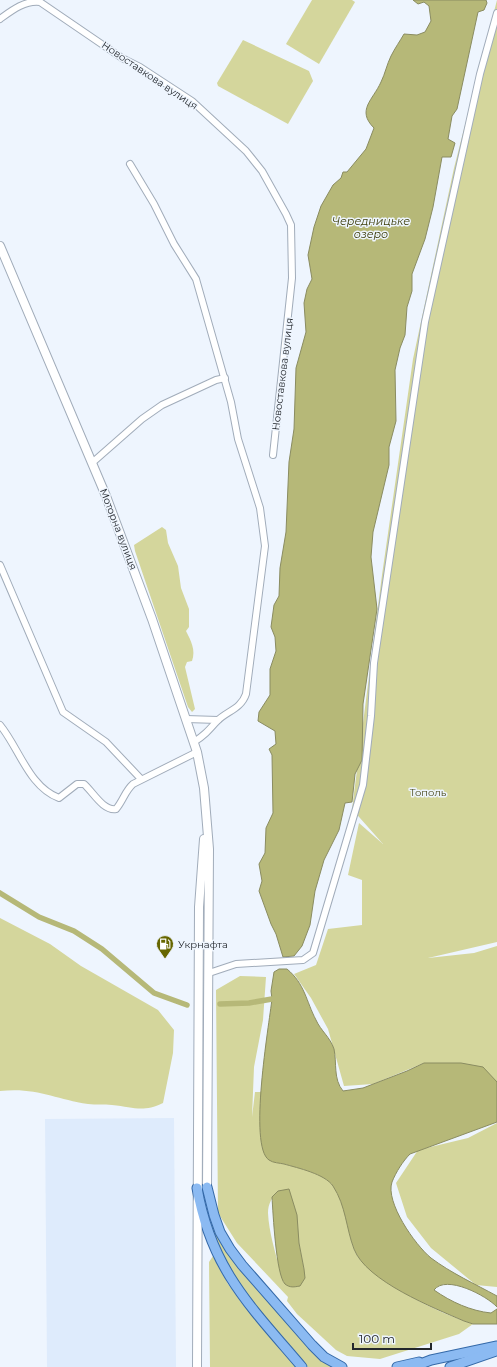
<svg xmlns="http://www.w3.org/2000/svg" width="497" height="1367" font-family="Montserrat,sans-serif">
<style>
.built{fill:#deebfc}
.green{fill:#d4d69c;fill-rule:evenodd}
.water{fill:#b6b878;stroke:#8a8c61}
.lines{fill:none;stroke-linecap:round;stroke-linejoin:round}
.canal{stroke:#b6b878;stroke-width:5.5}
.street-casing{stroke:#a1acba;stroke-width:8}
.secondary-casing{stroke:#a1acba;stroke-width:10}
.primary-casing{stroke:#3469a8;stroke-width:11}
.street{stroke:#fff;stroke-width:6}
.secondary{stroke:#fff;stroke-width:8}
.primary{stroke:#8bbaf2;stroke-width:9}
.labels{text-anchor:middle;stroke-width:3;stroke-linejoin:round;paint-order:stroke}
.street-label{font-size:10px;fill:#23272c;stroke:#eef5fe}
.park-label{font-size:10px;fill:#474716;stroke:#eef5fe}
.poi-label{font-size:10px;fill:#23272c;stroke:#eef5fe;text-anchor:start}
.water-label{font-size:11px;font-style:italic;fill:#3b3b07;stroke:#eef5fe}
</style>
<rect width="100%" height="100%" fill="#eef5fe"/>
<!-- built -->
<polygon class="built" points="174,1118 176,1367 47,1367 45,1119"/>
<!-- green -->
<g class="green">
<polygon points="312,0 352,0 355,2 319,64 286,44"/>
<polygon points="497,0 497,942 428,958 474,953 497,946 497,1084 452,1063 424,1063 373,1084 344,1086 328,1029 311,998 294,974 316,965 328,929 362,925 362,880 348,875 359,823 383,844 352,809 382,575 413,359 454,168"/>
<polygon points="243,40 309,71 313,81 288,124 218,86 217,83"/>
<path d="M162,527L166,530L168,543L178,566L181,588L189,609V627L186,631C191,641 196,650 192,661L187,662L185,667L195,709L192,712L188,707L135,551L134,545Z"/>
<path d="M0,918L50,944L81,966L158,1010L174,1030L173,1053L163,1103C142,1113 134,1107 112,1105C104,1104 96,1105 88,1104C55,1099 36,1087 0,1091Z"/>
<path d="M240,976L266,977L263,1020L254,1067L252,1117L255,1092H261L262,1145L269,1160C283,1164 320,1172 329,1181C340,1192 344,1208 347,1223C350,1234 352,1248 358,1257C378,1284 441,1314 473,1324L459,1334L380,1359L347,1356L336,1350L297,1314L287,1301L288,1297L237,1243L218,1213L216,990ZM278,1191L299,1243L304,1269L284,1283C278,1262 269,1235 268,1213C268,1204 272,1197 278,1191Z"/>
<polygon points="497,1123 497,1287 476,1285 431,1248 407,1217 396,1183 418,1150 468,1138"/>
<path d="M210,1217L325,1362L332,1367H308C281,1338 246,1301 227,1266C218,1251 213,1233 210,1217Z"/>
<polygon points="213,1256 228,1284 244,1306 297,1367 210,1367 209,1262"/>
</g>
<!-- water -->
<g class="water">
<path d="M413,0H486L487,3L484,10L478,12L457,109L452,116L448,139L455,143L451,157H442L433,207L425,239L412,274V291L407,307L405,335L400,348L395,370L396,421L389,447V465L373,532L371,557L377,609L363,704L362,760L355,774L352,802L345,803L339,830L324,860L315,891L310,925L302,946L294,956L283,957L276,934L271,924L259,891L262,881L259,864L265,853L266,828L273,813L272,755L269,749L276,744L275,731L258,721L259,712L270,695V669L276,651L275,637L271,627L274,605L279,596L280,568L286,532L289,462L294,429L296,368L306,332L304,303L307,289L312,279L308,255L314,227L321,206L333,185L341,178L343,172H347L366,149L374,128C356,110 373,100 381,82C385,74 387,64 391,56C395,48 400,41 404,34L417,35L425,32L431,21L429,6L424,2L418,4Z"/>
<path d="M279,969H287C305,984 306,1001 316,1020C321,1031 330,1037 334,1049C337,1063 333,1079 343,1091L363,1088L407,1071L424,1063H461L483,1067L497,1082V1122L410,1154C403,1161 396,1172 392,1182C385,1202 415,1245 431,1258C451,1273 475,1284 497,1296V1307C487,1296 446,1274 434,1290C451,1302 471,1311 491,1313L497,1309V1324H473L464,1321C434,1308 366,1281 354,1249C346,1228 346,1206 333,1186C325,1174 298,1168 284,1164C280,1163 273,1163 269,1160C248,1146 269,1025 272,999L271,991L274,972Z"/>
<path d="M289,1189L297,1215L299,1243L304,1269L305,1278L300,1286C294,1287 290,1288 285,1284C276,1275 273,1213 272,1197L278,1191Z"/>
</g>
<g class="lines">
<!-- canal -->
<g class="canal">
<polyline points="0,893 39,917 74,931 102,949 154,993 187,1005"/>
<polyline points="220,1004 249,1003 272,999"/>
</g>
<!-- street casing -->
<g class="street-casing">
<g id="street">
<path d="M0,19C11,11 25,0 40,2L122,58L140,67L192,101L246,151L262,171L286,214L291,225L292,278L273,455"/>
<path d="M130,164L154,204L174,244L196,279L231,402L238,439L260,508L265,546L246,694C241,709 227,711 217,721C209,730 205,735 194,742"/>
<polyline points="93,462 142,419 162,405 216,380 225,378"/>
<polyline points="0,565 63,712 106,742 141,779"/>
<polyline points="186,719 218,720"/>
<path d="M0,725C19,748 29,787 59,798L77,784H84C93,792 103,811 116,809C123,801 125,791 133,784L197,752"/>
<polyline points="209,973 236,964 303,960 313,953 363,785 371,716 374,663 425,322 480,74 497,13"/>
</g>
</g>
<!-- secondary casing -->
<g class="secondary-casing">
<g id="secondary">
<polyline points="0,246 106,496 152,619 197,752 204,788 209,849 207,1187"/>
<polyline points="197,1367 199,907 204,839"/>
</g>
</g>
<!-- primary casing -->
<g class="primary-casing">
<g id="primary">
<polyline points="207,1187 214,1215 220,1232 230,1249 242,1265 312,1345 324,1357 342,1367"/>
<path d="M197,1188C211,1269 251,1307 302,1367"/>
<polyline points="397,1367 419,1362"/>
<polyline points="413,1367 431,1360 497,1346"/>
<polyline points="450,1367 496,1351"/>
</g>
</g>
<!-- street -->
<use href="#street" class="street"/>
<!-- secondary -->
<use href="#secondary" class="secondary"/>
<!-- primary -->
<use href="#primary" class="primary"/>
</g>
<!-- icons -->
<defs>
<g id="fuel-pin" transform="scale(0.9)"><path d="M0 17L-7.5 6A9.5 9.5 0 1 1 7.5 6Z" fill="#660" stroke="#eef5fe"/><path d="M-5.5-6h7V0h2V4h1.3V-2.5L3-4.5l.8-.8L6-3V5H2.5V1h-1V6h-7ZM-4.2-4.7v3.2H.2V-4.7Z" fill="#fff"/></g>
</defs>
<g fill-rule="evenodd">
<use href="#fuel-pin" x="165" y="944"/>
</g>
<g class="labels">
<!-- street labels -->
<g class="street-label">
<text transform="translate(150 75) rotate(34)" y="4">Новоставкова вулиця</text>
<text transform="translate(282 374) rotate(-83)" y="4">Новоставкова вулиця</text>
<text transform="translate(119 529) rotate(69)" y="4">Моторна вулиця</text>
</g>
<!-- park labels -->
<g class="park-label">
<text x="428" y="796">Тополь</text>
</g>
<!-- poi labels -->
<g class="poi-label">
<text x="178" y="948">Укрнафта</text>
</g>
<!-- water labels -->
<g class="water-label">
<text x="371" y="225">Чередницьке<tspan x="371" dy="13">озеро</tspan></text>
</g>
</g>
<!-- scale -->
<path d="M353 1343v6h78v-6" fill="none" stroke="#23272c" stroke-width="2"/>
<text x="359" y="1343" font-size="12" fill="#23272c" stroke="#eef5fe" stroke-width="3" paint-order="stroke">100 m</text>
</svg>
